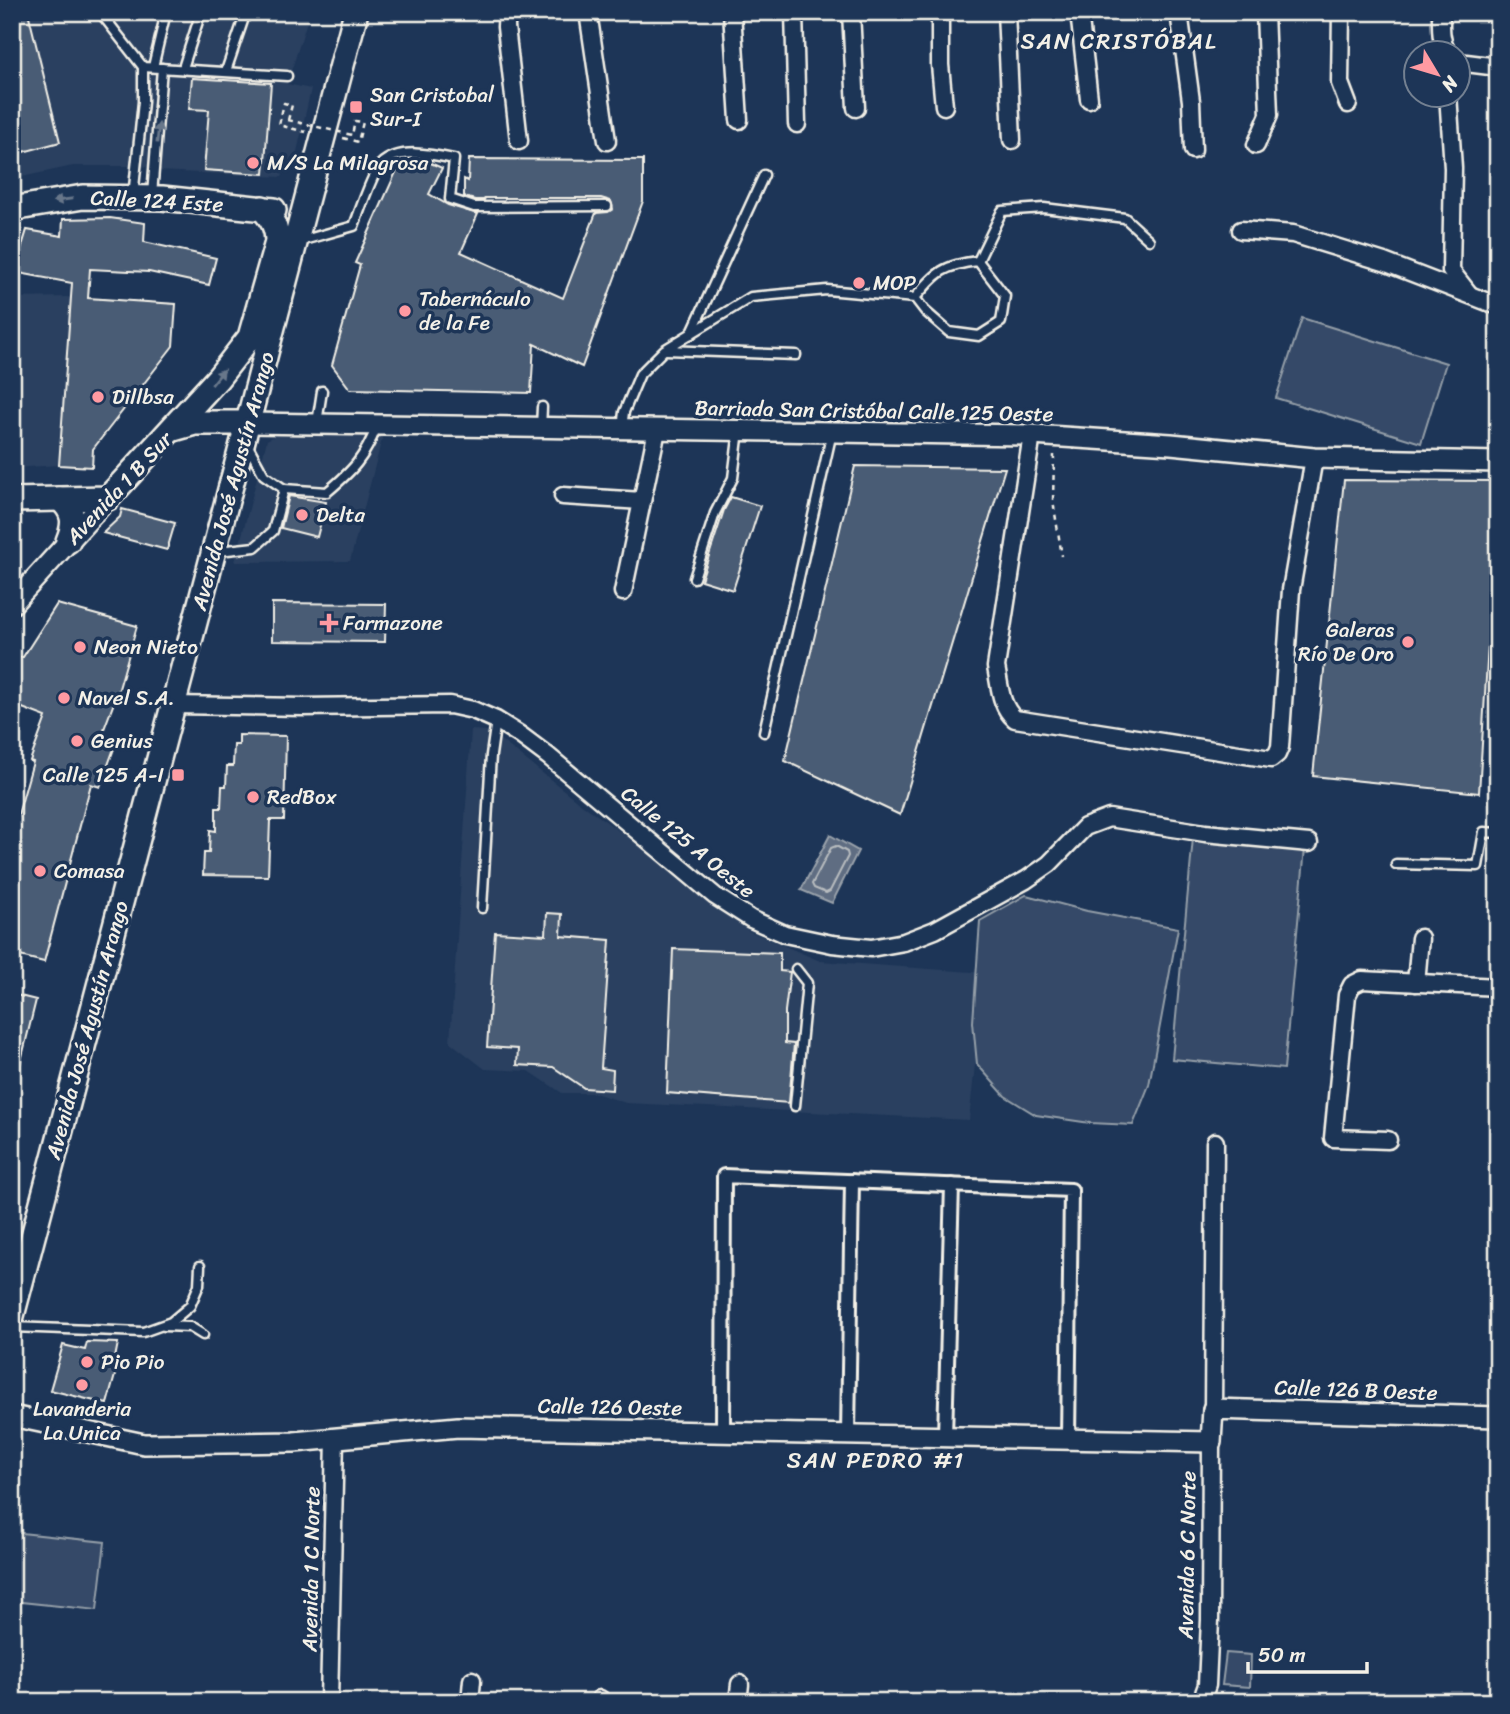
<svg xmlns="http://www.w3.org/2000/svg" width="1510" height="1714" font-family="Sriracha,sans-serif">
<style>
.built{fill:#2a4060}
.green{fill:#354a67;stroke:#949ea8;stroke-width:2}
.water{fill:#5e6d82;stroke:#9aa2ab;stroke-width:2}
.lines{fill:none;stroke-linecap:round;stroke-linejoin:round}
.shore{stroke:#b8bcbf;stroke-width:2}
.building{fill:#485b74;stroke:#f4f1e8;stroke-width:2}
.service-casing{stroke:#f4f1e8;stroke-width:13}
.pedestrian-casing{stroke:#f4f1e8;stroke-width:18}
.minor-casing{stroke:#f4f1e8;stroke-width:21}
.tertiary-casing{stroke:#f4f1e8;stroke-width:24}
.secondary-casing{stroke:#f4f1e8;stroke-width:28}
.path{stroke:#f4f1e8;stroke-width:2.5;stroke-dasharray:5 5;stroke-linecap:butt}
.service{stroke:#1d3557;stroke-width:8}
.pedestrian{stroke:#1d3557;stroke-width:12}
.minor{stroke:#1d3557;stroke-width:16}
.tertiary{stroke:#1d3557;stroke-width:19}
.secondary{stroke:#1d3557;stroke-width:23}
.path-bridge{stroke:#f4f1e8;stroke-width:2.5;stroke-dasharray:5 5;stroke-linecap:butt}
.oneway{fill:#68778a}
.poi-dot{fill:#ff9aa2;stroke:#1d3557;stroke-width:2.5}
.labels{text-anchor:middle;stroke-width:7;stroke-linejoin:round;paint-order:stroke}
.poi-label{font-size:21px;fill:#f4f1e8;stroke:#1d3557;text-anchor:start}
.street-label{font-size:21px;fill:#f4f1e8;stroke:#1d3557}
.neighbourhood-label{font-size:23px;letter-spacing:2px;fill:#f4f1e8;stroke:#1d3557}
</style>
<rect width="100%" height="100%" fill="#1d3557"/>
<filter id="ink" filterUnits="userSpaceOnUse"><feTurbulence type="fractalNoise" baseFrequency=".0143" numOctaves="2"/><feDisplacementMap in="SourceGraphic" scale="14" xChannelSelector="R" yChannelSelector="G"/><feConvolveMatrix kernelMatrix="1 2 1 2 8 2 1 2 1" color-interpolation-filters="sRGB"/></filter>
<g filter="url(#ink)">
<!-- built -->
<g class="built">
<polygon points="12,12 310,12 287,84 311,89 295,161 286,167 282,177 159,171 159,167 127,166 73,166 12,179"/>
<polygon points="71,297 59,465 12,468 12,298"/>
<polygon points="278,434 383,435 350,561 235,562 267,440"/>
<polygon points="471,730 486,731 497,737 580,803 664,863 749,931 820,961 985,973 969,1120 626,1103 595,1093 562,1093 529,1071 485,1069 450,1042"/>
<polygon points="1490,1275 1498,1276 1498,1359"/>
</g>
<!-- green -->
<g class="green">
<polygon points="1302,318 1446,363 1421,443 1276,398"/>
<polygon points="1193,838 1305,848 1284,1069 1172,1059"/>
<polygon points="1026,895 1087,911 1178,928 1149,1085 1133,1125 1090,1123 1036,1115 1005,1096 977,1064 973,1022 980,921"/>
<polygon points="12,1532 105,1542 97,1610 12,1601"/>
<polygon points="1226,1653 1251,1655 1250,1687 1222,1685"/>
</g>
<!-- water -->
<polygon class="water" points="830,835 858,851 832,903 801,890"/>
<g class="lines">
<!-- shore -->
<polygon class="shore" points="836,846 847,852 848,856 830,891 826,893 814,888 812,884 831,848"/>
</g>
<!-- building -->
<g class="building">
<polygon points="12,12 28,12 60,142 12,155"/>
<polygon points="192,78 271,83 264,174 204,170 209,110 189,109"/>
<polygon points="469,159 643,160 643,201 582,367 534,344 531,393 350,389 332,365 360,265 355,263 401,161 426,161 442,168 429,194 448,205 478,214 461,252 563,298 596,213 608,212 613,209 611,201 601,198 485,198 484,200 475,200 464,197 464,179 468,181"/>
<polygon points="110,218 145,223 144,242 216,258 209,285 149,272 90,269 88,298 176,304 173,346 93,449 92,467 59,465 72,283 14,272 27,230 62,236 63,219"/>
<polygon points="855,466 1005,468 900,815 785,761"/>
<polygon points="1344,480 1498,481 1479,793 1313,776"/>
<polygon points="289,496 326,502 317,537 281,528"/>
<polygon points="731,497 760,506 733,590 701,580 724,510"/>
<polygon points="122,509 175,523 167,550 103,533 120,517"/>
<polygon points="272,603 386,604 385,642 272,641"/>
<polygon points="57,604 137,626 118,692 101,737 116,743 100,787 91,784 44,962 12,954 12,836 33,762 30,761 46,717 12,704 12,676 19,657 23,657"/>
<polygon points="239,735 286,736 284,820 270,820 268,876 203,875 204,853 209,853 210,830 216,831 216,808 221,808 222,786 226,786 227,766 233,766 234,745 239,745"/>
<polygon points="547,913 562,914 561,936 610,940 601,1068 613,1070 612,1090 584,1088 553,1067 517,1065 518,1049 487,1047 495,932 546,935"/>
<polygon points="673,949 780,953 780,971 790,972 785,1011 785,1043 794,1044 789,1103 667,1093"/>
<polygon points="12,994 36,1000 17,1077 12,1077"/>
<polygon points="87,1342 118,1343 115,1358 117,1358 115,1367 117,1368 107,1404 50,1390 63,1345 85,1350"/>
</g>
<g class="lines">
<!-- service casing -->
<g class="service-casing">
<g id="service">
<polyline points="100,12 143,67 287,76"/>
<polyline points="153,67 166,12"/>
<polyline points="183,68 201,12"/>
<polyline points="226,71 246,12"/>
<polyline points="152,195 162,68"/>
<polyline points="133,197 143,102 143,67"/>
<path d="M297,242L354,226C359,213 372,174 380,165C398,147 431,154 454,159L450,199L474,207L607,206"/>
<polyline points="978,261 1002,211 1044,208 1125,218 1149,240"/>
<polyline points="691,334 764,175"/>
<polyline points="666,350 796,355"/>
<polyline points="317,423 322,391"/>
<polyline points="541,428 542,407"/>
<path d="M622,428L624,412L640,374L664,350L751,297L827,290L915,298L925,311L949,332L979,336L1001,322L1005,296L978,261C943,265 937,272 915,298"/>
<path d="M284,489L327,492C353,470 364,459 377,426"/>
<polyline points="218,551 255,547 273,531 284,489 264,475 247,444"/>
<polyline points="694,578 715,513 733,478 739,430"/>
<polyline points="764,732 832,432"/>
<polyline points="1396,864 1478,866 1484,832 1498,833"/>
<polyline points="482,908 491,755 496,720"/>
<polyline points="795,1106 807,983 796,969"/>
<polyline points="164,1326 190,1327 203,1335"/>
<polyline points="12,1327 143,1332 171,1322 190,1306 199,1285 200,1266"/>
</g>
</g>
<!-- pedestrian casing -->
<g class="pedestrian-casing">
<g id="pedestrian">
<polyline points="723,1432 724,1176 1071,1190 1068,1439"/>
<polyline points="848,1434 852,1181"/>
<polyline points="945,1436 952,1185"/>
</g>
</g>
<!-- minor casing -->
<g class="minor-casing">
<g id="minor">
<polyline points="507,12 506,27 519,141"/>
<polyline points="588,12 607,141"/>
<polyline points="732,12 739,120"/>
<polyline points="794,12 797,124"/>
<polyline points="851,12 856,108"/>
<polyline points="940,12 940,65 944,106"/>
<polyline points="1006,12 1012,140"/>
<polyline points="1079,12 1089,99"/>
<polyline points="1179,12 1191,101 1193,150"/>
<polyline points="1341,12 1340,83 1348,104"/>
<path d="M1441,12C1441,26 1440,40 1447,52"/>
<polyline points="1458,62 1498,67"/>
<polyline points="1448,94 1453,168 1451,271 1469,294"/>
<polyline points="1256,145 1269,115 1265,12"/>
<polyline points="1241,230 1293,234 1384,262 1498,306"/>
<path d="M1032,435L996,667C1000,686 1000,706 1015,719L1271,759L1277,754L1280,747L1291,590L1314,458"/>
<polyline points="563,496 642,501"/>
<polyline points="623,592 657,430"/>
<polyline points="173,705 303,707 450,705 473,710 496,720 520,735 548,756 715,896 751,919 785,934 832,944 871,948 904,942 935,930 1026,880 1049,864 1085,827 1109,818 1205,833 1309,843"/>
<polyline points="1416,983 1420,938"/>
<polyline points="1388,1140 1333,1138 1347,995 1352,985 1362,980 1498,987"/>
<polyline points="1213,1409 1215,1142"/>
<polyline points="329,1702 335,1438"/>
<polyline points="470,1702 472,1680"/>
<polyline points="600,1702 600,1699"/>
<polyline points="738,1702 740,1684"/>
<polyline points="1201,1702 1207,1685 1210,1620 1211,1442"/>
</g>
</g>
<!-- tertiary casing -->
<g class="tertiary-casing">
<g id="tertiary">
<polyline points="249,423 1032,435 1171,444 1314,458 1498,462"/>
<polyline points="12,604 108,498"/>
<polyline points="12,1416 144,1444 294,1442 458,1427 1211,1442 1213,1409 1498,1417"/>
</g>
</g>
<!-- secondary casing -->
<g class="secondary-casing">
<g id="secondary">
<polyline points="12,209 83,197 162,198 274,210"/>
<polyline points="174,429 195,423 249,423"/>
<path d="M60,499C75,512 75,524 68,541"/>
<path d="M12,500L108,498L218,378L250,337L277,242C277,227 272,219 262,208"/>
<polyline points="12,1316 356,12"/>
</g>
</g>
<!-- path -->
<g class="path">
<polyline points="288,120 292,105 284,103 279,125 306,132"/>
<polyline points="343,138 358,142 363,122 355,121 352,135"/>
<polyline points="1054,455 1053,501 1062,556"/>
</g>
<!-- service -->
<use href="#service" class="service"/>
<!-- pedestrian -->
<use href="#pedestrian" class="pedestrian"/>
<!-- minor -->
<use href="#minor" class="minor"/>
<!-- tertiary -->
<use href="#tertiary" class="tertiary"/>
<!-- secondary -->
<use href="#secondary" class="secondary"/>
<!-- path-bridge -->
<polyline class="path-bridge" points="288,120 352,135"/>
</g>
<!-- one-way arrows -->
<defs><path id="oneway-solid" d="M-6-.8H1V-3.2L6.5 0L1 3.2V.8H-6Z" transform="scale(1.75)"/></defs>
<g class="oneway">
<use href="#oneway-solid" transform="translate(158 133) rotate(-84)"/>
<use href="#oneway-solid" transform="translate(63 200) rotate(172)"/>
<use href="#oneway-solid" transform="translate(218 377) rotate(-51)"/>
</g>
</g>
<!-- markers -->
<g class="poi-dot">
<rect x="349" y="100" width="14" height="14" rx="3.5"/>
<circle cx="253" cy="163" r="7"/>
<circle cx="859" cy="283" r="7"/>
<circle cx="405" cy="311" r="7"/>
<circle cx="98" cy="397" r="7"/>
<circle cx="302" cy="515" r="7"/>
<path d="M325.5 612.5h7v7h7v7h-7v7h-7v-7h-7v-7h7z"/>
<circle cx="1408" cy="642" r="7"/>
<circle cx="80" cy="647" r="7"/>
<circle cx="64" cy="698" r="7"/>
<circle cx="77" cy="741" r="7"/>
<rect x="171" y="768" width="14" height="14" rx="3.5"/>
<circle cx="253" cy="797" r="7"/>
<circle cx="40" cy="871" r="7"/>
<circle cx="87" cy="1362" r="7"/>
<circle cx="82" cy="1385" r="7"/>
</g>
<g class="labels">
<!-- poi labels -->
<g class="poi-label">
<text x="370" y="102">San Cristobal<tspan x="370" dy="24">Sur-I</tspan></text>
<text x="267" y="170">M/S La Milagrosa</text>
<text x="873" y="290">MOP</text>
<text x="419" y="306">Tabernáculo<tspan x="419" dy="24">de la Fe</tspan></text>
<text x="112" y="404">Dillbsa</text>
<text x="316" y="522">Delta</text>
<text x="343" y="630">Farmazone</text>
<text x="1394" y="637" text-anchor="end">Galeras<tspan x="1394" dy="24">Río De Oro</tspan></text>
<text x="94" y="654">Neon Nieto</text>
<text x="78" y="705">Navel S.A.</text>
<text x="91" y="748">Genius</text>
<text x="164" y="782" text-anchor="end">Calle 125 A-I</text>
<text x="267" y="804">RedBox</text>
<text x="54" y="878">Comasa</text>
<text x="101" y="1369">Pio Pio</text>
<text x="82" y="1416" text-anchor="middle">Lavanderia<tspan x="82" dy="24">La Unica</tspan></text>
</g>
<!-- street labels -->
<g class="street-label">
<text transform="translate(157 201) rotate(3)" y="7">Calle 124 Este</text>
<text transform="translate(874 411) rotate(1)" y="7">Barriada San Cristóbal Calle 125 Oeste</text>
<text transform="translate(233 481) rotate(-75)" y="7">Avenida José Agustín Arango</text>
<text transform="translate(119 488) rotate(-47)" y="7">Avenida 1 B Sur</text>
<text transform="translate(688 842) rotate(39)" y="7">Calle 125 A Oeste</text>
<text transform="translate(87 1030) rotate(-75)" y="7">Avenida José Agustín Arango</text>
<text transform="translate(1356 1390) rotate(2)" y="7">Calle 126 B Oeste</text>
<text transform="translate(610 1407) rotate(1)" y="7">Calle 126 Oeste</text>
<text transform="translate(1187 1555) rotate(-89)" y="7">Avenida 6 C Norte</text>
<text transform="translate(311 1569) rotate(-89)" y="7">Avenida 1 C Norte</text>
</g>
<!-- neighbourhood labels -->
<g class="neighbourhood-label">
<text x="1119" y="49">SAN CRISTÓBAL</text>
<text x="876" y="1468">SAN PEDRO #1</text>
</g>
</g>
<!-- margin -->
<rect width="1510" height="1714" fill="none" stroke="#1d3557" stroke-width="42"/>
<rect x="21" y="21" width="1468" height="1672" fill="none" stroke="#f4f1e8" stroke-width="2.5" filter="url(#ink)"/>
<!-- north arrow -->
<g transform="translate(1437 74) rotate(128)"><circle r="33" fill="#1d3557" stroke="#738091" stroke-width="2"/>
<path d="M0-5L12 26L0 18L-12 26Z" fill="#ff9aa2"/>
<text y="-10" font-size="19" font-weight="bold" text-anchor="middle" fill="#f4f1e8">N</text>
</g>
<!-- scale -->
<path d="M1248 1662v10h119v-10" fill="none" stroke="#f4f1e8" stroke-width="3.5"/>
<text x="1258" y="1662" font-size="21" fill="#f4f1e8" stroke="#1d3557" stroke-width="5" paint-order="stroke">50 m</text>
</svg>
